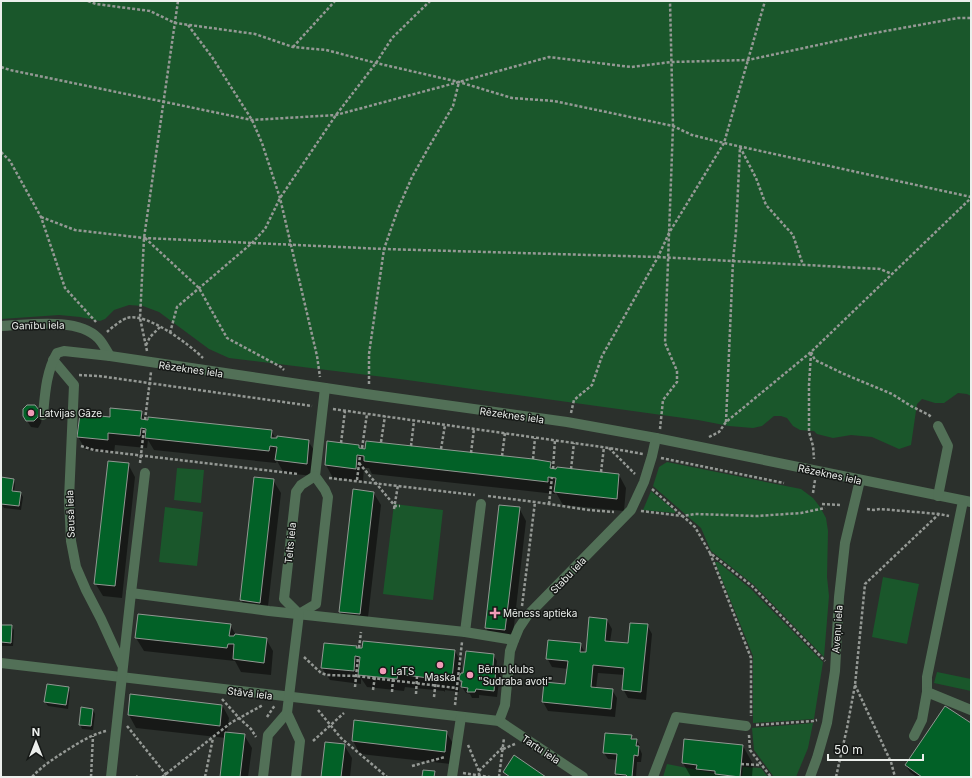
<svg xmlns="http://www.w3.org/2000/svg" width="972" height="778" font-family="Inter,sans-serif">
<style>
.green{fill:#1a572b}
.shadow{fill:#0007}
.building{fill:#026127;stroke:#929893}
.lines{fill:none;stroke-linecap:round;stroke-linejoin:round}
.path{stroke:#959995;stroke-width:2.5;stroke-dasharray:3 2;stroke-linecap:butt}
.minor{stroke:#527057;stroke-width:10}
.poi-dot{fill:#f09ab6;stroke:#151816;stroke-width:1.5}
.labels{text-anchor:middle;stroke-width:3;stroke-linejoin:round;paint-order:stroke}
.street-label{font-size:10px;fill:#ecefec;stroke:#151816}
.poi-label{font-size:10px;fill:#ecefec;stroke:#151816;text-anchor:start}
</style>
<rect width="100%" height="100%" fill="#2b302c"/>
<!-- green -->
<g class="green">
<polygon points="1,1 971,1 971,396 967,394 958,393 944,403 935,403 922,399 917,404 911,445 899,449 872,437 851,435 833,438 817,434 814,431 800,430 793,426 787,418 781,416 774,416 762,426 753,428 729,426 698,420 400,379 229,358 209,349 159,312 143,306 129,305 114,310 105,319 100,321 80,317 59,315 1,319"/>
<polygon points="667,462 801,489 813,498 820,507 826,518 828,531 827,577 829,596 824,657 754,585 711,551 701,528 653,486 659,467"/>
<polygon points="177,468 204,470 201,503 174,500"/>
<polygon points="651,491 675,511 675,513 643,510"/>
<polygon points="394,504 443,510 433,600 383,594"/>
<polygon points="165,507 203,512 197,566 159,562"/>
<polygon points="715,562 718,562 751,589 823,662 814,719 753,723 753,656"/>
<polygon points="883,577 919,584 907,644 872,637"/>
<polygon points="937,672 971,679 971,691 934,683"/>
<polygon points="813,723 808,748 796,777 774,777 754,750 752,728"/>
<polygon points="667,764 733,777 663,777"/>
<polygon points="743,767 761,768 768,777 742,777"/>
</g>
<!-- shadow -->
<g class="shadow">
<polygon points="28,406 42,418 41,423 38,428 31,427 24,416"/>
<polygon points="141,412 146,421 271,431 276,439 308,441 316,453 314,476 284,473 277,461 276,463 154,450 148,440 147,448 115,445 114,453 86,450 78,437 110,418"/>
<polygon points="359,446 360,449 550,462 554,470 619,475 626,488 624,511 563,505 555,491 555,494 372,474 369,468 364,468 363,481 333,478 326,465"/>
<polygon points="128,464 135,477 122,598 103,596 95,583"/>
<polygon points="1,478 13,479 15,484 14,492 20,492 23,497 21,510 4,508 1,503"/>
<polygon points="273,480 281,493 267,615 249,613 241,600"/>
<polygon points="373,492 381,505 367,626 348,624 340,612"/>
<polygon points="519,508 526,521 512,643 493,641 486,628"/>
<polygon points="139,616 230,625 236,635 266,639 273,651 271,675 241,672 235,661 144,651 136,638"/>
<polygon points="607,620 612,629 610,642 629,644 647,625 652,634 646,700 628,698 623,689 625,675 598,673 596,688 612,690 617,698 615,717 548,711 543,702 566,685 568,669 552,667 547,658 580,644 586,654"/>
<polygon points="1,626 11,626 14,630 13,646 1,646"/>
<polygon points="356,647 357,649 455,651 462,664 461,674 464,674 493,655 497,661 496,668 500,674 497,697 479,695 479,698 472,698 470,694 466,693 462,687 463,683 460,679 459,692 445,690 445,692 444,691 405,687 404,691 367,687 361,678 361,684 330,680 322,668"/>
<polygon points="68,688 70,692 68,709 48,706 45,702"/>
<polygon points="222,705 229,718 227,733 244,735 252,748 248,777 221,777 226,738 136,728 129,715"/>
<polygon points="93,710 95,714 93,730 82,729 80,724"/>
<polygon points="971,724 971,777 917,777 910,772 906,766"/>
<polygon points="446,732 454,745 451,764 360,754 353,741"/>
<polygon points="631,736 633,740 636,740 640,746 640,749 642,754 641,762 637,762 636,777 618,777 616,774 618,760 608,759 604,753"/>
<polygon points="685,740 743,746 753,764 752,777 691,777 683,763"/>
<polygon points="344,745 352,758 350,777 322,777"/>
</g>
<!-- building -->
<g class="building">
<polygon points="27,405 35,405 39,410 38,417 34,421 26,421 23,416 23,409"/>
<polygon points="110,408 142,411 141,419 148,420 148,417 272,430 271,438 277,438 277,436 309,440 307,464 275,460 277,447 270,446 269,451 145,438 146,429 141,428 140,436 108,433 108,440 77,437 80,414 110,417"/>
<polygon points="327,441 359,445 359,448 365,449 366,441 533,459 551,462 550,468 556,469 557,467 619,474 617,499 554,492 556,478 548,477 548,482 364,461 364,456 357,455 356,469 325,465"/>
<polygon points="108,461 129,463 115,586 94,584"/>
<polygon points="1,477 14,479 12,491 21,492 19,506 1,504"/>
<polygon points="254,477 274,479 260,603 240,600"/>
<polygon points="353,489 374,492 360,614 339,612"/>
<polygon points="499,505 520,507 505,630 485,628"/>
<polygon points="138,614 231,624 229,636 234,636 235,634 267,638 264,663 233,659 234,644 228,644 227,648 135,638"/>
<polygon points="589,617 607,619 605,641 628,643 630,623 648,624 641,692 622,690 624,668 593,665 591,687 613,689 611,709 542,702 544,682 565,684 568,661 546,659 548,640 581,643 580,652 586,652"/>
<polygon points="1,625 12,625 11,643 1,642"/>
<polygon points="363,641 455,650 452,679 438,678 438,679 436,679 398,674 397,679 358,675 360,657 355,656 354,671 321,668 324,643 357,646 356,648 362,648"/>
<polygon points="466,651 494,654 493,666 496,667 494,691 476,689 475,692 467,692 468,688 461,687 462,681 460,681 459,677 461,673 463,673"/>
<polygon points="47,684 69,687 66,705 44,702"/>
<polygon points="130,694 222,705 220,726 128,715"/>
<polygon points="945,706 971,723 971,777 922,777 905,765"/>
<polygon points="81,707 93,709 91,726 79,725"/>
<polygon points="354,720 447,731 445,752 352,741"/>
<polygon points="225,732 245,734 240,777 220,777"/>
<polygon points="605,733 632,735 631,739 637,739 636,746 639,746 638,756 634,755 632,777 628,777 626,775 615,774 617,754 603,753"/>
<polygon points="684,739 743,745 740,777 715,774 715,771 696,769 697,765 682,763"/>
<polygon points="325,742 345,744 341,777 321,777"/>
<polygon points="514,755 546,777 510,777 503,772"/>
<polygon points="423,770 435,771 434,777 422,777"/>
</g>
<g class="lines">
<!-- path -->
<g class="path">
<polyline points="88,1 96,4 150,11 175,23 255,34 293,47 326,50 376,63 459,82 512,98 554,101 673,126 692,135 724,143 971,197"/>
<polyline points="188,25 212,57 252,120 262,143 280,198 317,356 320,377"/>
<polyline points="293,47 335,1"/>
<polyline points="1,67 10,70 252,120 336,115 459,82 549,57 631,67 671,62 748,60 869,34 958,18 971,18"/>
<polyline points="740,147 756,178 766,205 793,235 803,265"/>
<polyline points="1,152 10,161 41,217 65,288 96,322"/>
<polyline points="41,217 75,230 144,238 384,249 658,257 880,269 892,274"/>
<polyline points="145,238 199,288 227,338 281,367 284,370"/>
<path d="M107,332C111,328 123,319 127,318C147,312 190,345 203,358"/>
<polyline points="170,333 177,307 252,243 265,229 280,198 336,115 376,63 392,38 430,1"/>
<polyline points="146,345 150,337 160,327"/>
<polyline points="147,351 140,318 144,238 178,1"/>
<polyline points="811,352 815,360 844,374 892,394 911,406 929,415 932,418"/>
<polyline points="811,353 809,385 809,432 813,446 814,459"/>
<polyline points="79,375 99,376 312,406"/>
<polyline points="369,384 369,354 384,249 398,209 412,177 430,145 453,106 459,82"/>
<polyline points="333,409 609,448 643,454"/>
<polyline points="571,413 574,400 592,385 602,356 658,257 669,233 724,143 765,1"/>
<polyline points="145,420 151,372"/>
<polyline points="726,422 733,261 736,231 740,147"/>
<polyline points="660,429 663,400 677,382 677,371 665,343 673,126 670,1"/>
<polyline points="709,437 719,432 726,422 811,352 971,198"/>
<polyline points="381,442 385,416"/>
<polyline points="341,443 345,411"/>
<polyline points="81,446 94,450 298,474"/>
<polyline points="411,446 414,421"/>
<polyline points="362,448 367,414"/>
<polyline points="609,448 635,474"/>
<polyline points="441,449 445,425"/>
<polyline points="471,453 474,429"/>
<polyline points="502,456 505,433"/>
<polyline points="661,458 784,483"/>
<polyline points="533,459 535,438"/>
<polyline points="140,463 144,429"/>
<polyline points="359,463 395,506 400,506"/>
<polyline points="553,469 555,440"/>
<polyline points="571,469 574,443"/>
<polyline points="601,472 604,447"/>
<polyline points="329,478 475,495"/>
<polyline points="357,480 360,456"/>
<polyline points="652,489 695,527 710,553 752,586 825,661"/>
<polyline points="813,493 815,480"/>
<polyline points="488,496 535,502 589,510 614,512"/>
<polyline points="549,504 552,477"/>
<polyline points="822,504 840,505"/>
<polyline points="394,509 398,485"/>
<polyline points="867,509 874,510 880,509 939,514"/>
<polyline points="641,511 683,516 695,514 757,516 801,513 825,508"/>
<polyline points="710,553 751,658 751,716"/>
<polyline points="522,606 535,502"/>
<polyline points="359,648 361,632"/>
<polyline points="304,657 321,673 327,675 356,676 456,688"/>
<polyline points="855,685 891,762 895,777"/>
<polyline points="355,687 358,657"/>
<polyline points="373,690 375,676"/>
<polyline points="392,692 393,678"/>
<polyline points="416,694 417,676"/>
<polyline points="434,697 436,679"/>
<polyline points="222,699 239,718 251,729 256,737"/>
<polyline points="455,705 462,642"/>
<polyline points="318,710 341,738 387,777"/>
<polyline points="267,717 275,705"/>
<polyline points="756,725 813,721 817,720"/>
<polyline points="127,726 168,777"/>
<polyline points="749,735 750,750 771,777"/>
<polyline points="313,741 344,713"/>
<polyline points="468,745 479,771 479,775"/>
<polyline points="503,749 515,744"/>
<polyline points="741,764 761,765"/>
<polyline points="412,766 445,757"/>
<polyline points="479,771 503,747"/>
<polyline points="463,773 490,777"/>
<polyline points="136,776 137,777"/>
<path d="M32,777C42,766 52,760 64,752C77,744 90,735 106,731"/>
<polyline points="91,777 93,736"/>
<polyline points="162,777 232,722 263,705"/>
<polyline points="205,777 213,738"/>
<polyline points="499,777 504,738"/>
<polyline points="836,777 847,728 855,685 865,584 939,514 949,516"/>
</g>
<!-- minor -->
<g class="minor">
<path d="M1,326C29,325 77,317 98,338C103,343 106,350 110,356"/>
<polyline points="53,360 74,385 69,499 71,541 76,567 86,590 101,619 122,665"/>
<path d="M43,415C45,394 46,372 57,353L64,351L110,356L366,394L567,422L656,438L971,502"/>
<polyline points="938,496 948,446 938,426"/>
<polyline points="131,593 145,473"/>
<polyline points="299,614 316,604 328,497 325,490 315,476 325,388"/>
<polyline points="299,614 284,599 296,492 301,485 315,476"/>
<polyline points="465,632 481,504"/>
<polyline points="1,663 499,721 583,777"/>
<polyline points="927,692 927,677 963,501"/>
<polyline points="499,721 505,705 510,651 514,640 519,628 527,616 631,510 644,482 652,456 656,438"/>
<polyline points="914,736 922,720 927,692 971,710"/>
<polyline points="111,777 131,593 269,611 465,632 514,640"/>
<polyline points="263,777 268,735 287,713"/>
<polyline points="296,777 300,741 287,713 299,614"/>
<polyline points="452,777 461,717"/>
<polyline points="653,777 676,717 746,726"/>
<polyline points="810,777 817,758 827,723 835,671 839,597 845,543 860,480"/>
</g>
</g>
<!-- markers -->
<g class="poi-dot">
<circle cx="31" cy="413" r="4"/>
<path d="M493 607h4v4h4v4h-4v4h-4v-4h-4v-4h4z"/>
<circle cx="440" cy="665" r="4"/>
<circle cx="383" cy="671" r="4"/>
<circle cx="470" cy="675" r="4"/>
</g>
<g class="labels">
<!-- street labels -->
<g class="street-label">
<text transform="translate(38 325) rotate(-1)" y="4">Ganību iela</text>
<text transform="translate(191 369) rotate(8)" y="4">Rēzeknes iela</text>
<text transform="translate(512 415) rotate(8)" y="4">Rēzeknes iela</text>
<text transform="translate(830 474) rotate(12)" y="4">Rēzeknes iela</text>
<text transform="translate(70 514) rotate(-92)" y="4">Sausā iela</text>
<text transform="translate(290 543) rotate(-84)" y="4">Telts iela</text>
<text transform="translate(568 575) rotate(-46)" y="4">Stabu iela</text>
<text transform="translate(837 629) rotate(-86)" y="4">Aveņu iela</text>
<text transform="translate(250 693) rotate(7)" y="4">Stāvā iela</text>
<text transform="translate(541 749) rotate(34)" y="4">Tartu iela</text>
</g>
<!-- poi labels -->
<g class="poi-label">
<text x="39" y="417">Latvijas Gāze</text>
<text x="503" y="617">Mēness aptieka</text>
<text x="478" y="673">Bērnu klubs<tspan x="478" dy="12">"Sudraba avoti"</tspan></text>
<text x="391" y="675">LaTS</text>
<text x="440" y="681" text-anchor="middle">Maska</text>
</g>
</g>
<!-- border -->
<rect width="972" height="778" fill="none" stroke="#ecefec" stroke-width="4"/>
<!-- north arrow -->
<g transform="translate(36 742)" stroke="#151816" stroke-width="3" paint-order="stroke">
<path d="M0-3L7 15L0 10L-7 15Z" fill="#ecefec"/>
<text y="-6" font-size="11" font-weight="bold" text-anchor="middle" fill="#ecefec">N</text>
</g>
<!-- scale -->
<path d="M828 754v6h95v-6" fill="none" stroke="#ecefec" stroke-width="2"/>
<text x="834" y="754" font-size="12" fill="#ecefec" stroke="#151816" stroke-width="3" paint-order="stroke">50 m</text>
</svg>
